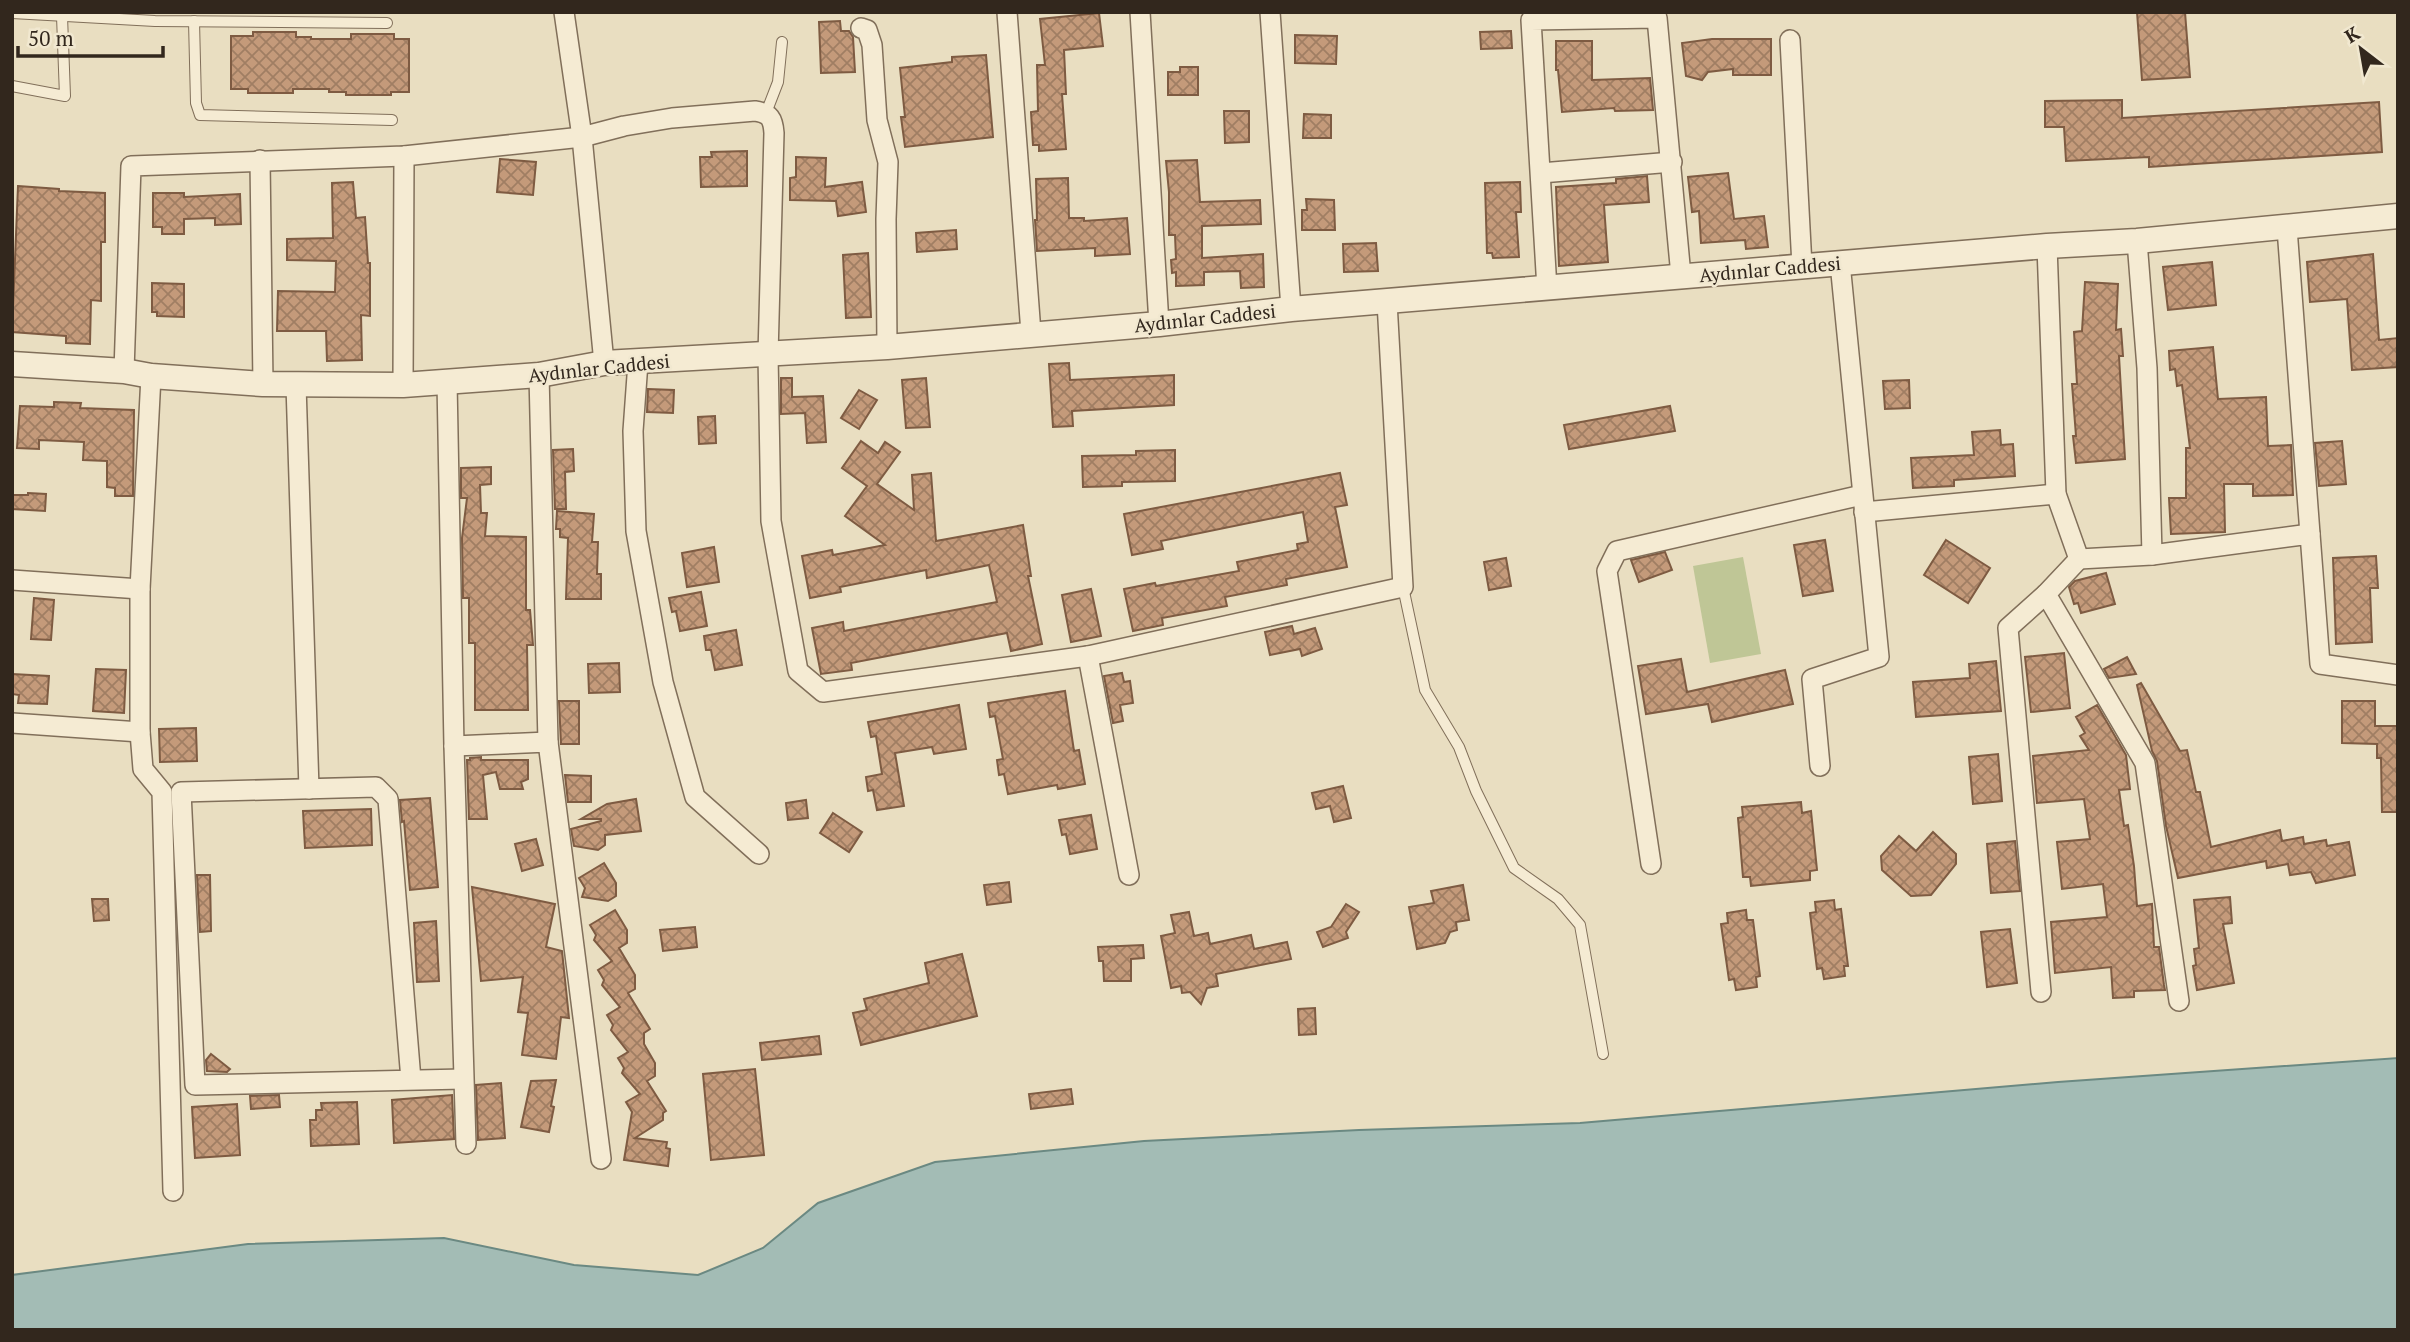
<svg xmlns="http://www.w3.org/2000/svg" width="2410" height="1342" font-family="'PT Serif',serif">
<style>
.grass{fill:#bfc696}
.water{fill:#a3bcb5;stroke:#6b8982;stroke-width:2}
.building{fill:url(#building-cross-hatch);stroke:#7e5b42;stroke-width:2}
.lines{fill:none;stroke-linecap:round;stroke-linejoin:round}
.service-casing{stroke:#816f5a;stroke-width:12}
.minor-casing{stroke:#816f5a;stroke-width:22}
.tertiary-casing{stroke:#816f5a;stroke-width:27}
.service{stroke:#f5ebd3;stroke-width:10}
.minor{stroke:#f5ebd3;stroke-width:19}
.tertiary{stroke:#f5ebd3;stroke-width:24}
.labels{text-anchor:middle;stroke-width:5;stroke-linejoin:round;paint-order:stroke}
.street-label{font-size:19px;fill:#32271d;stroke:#f1e8d0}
</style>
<defs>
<pattern id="building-cross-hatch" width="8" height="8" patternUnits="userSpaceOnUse" patternTransform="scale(1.75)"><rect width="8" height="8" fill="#c49a7a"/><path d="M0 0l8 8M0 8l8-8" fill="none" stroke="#a07e63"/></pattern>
</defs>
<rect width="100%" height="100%" fill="#e9dec1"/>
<!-- grass -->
<polygon class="grass" points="1743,557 1761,654 1710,663 1693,566"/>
<!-- water -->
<polygon class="water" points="2398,1058 2398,1330 12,1330 12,1275 248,1244 444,1238 574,1265 698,1275 763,1248 818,1203 935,1162 1144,1141 1359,1130 1580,1123 2058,1082"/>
<!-- building -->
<g class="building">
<polygon points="2137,12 2185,12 2190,77 2142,80"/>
<polygon points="1099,13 1103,46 1064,50 1066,94 1062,94 1066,149 1039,151 1039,145 1033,145 1031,112 1038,111 1037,65 1045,65 1040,19"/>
<polygon points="840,21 841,31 849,31 853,37 855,72 821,73 819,22"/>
<polygon points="1511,31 1512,48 1481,49 1480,32"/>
<polygon points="253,32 296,32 296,37 311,37 311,39 351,39 351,34 394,34 394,39 409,39 409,92 391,92 391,95 346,95 346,92 329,92 329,89 293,89 293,93 248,93 248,89 231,89 231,36 253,36"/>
<polygon points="1295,35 1337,36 1336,64 1295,63"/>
<polygon points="1712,39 1771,39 1771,75 1733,75 1733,69 1708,72 1702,80 1686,76 1682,43"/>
<polygon points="1556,41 1592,41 1592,80 1650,78 1653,110 1615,111 1614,108 1562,112 1558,70 1556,70"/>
<polygon points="986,55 993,137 905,147 901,117 905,117 900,68 952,62 952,57"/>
<polygon points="1180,67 1198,67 1198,95 1168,95 1168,72 1180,72"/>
<polygon points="2122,100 2122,118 2379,102 2382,152 2149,167 2149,157 2066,161 2064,127 2045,127 2045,101"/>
<polygon points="1224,111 1249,111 1249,142 1225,143"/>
<polygon points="1304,114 1331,115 1331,138 1303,138"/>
<polygon points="747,151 747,186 701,187 700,157 712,157 711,152"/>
<polygon points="796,157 826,158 825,187 862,182 866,212 838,216 836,201 790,200 790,178 796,177"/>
<polygon points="500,159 536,162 533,195 497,192"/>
<polygon points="1197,160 1200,202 1260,200 1261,224 1202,226 1202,258 1263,254 1264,287 1241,288 1240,271 1204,272 1204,285 1176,286 1176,272 1172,273 1171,260 1176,259 1175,235 1169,235 1169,192 1166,161"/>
<polygon points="1728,173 1734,219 1764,216 1768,247 1746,249 1745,240 1701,243 1699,211 1692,212 1688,177"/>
<polygon points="1647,176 1649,202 1604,205 1608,262 1559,266 1556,187 1616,183 1616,179"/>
<polygon points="1068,178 1069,218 1084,218 1084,221 1127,218 1130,254 1095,256 1095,248 1037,251 1035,220 1037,220 1036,179"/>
<polygon points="353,182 356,218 365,217 368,263 370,263 370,316 361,315 362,360 327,361 326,331 277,331 278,291 335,292 336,261 287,260 287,239 333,238 332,183"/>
<polygon points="1520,182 1521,212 1516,212 1519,257 1493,258 1492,253 1487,253 1485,183"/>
<polygon points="18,186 59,189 59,191 105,193 105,242 101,242 101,301 91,300 90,344 66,343 66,336 12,332"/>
<polygon points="153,193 184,193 184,197 240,194 241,224 215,225 215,218 184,219 184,234 162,234 162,227 153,227"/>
<polygon points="1306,199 1334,200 1335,230 1302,230 1302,210 1307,210"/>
<polygon points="956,230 957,249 917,252 916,233"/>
<polygon points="1376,243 1378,271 1344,272 1343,244"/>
<polygon points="868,253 871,317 846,318 843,255"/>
<polygon points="2373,254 2379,340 2398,338 2398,367 2352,370 2347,299 2310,302 2307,262"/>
<polygon points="2212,262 2216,305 2168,310 2163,267"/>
<polygon points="2085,282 2118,284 2116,330 2121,329 2123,356 2119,356 2125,459 2076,463 2073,436 2076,436 2072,384 2077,384 2074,332 2082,331"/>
<polygon points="152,283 184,284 184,317 157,316 157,312 152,312"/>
<polygon points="2213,347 2218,399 2266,397 2268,446 2291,445 2293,495 2253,496 2253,484 2224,484 2225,532 2171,534 2169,498 2186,498 2186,448 2190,448 2182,385 2177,386 2175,369 2170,370 2169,351"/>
<polygon points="1069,363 1070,380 1174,375 1174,405 1072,411 1073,426 1053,427 1049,364"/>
<polygon points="781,378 792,378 792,397 823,396 826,442 807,443 805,413 781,414"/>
<polygon points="926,378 930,427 906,428 902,380"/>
<polygon points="1909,380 1910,408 1885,409 1883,381"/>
<polygon points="648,389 674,390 673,413 647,412"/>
<polygon points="859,390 877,400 859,429 841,418"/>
<polygon points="54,402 81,403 80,408 134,410 133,496 115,496 115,488 107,487 107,461 83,460 84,442 39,440 39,449 17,448 20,406 54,407"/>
<polygon points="1670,406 1675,431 1569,449 1564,425"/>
<polygon points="715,416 716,443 699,444 698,417"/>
<polygon points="2000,430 2001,445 2013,444 2015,476 1954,480 1954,486 1913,488 1911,458 1974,455 1972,432"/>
<polygon points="861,441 878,453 885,442 900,452 877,484 914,510 912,475 931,473 936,541 1023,525 1031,576 1028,576 1042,644 1011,651 1007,633 851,663 852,670 821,674 812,628 843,622 844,631 997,602 989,565 927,578 926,570 840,587 841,592 810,598 802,556 832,550 833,555 885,545 845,516 867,486 842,468"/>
<polygon points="2342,441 2346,484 2319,486 2315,443"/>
<polygon points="573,449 574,471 565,472 566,509 555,509 553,450"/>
<polygon points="1175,450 1175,481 1122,482 1122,486 1083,487 1082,456 1136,455 1136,451"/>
<polygon points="491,467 491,484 480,485 481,513 487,513 485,536 526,537 526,610 530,610 533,645 527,645 528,710 475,710 475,643 469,643 469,598 463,598 462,538 467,498 461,498 461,468"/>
<polygon points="1340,473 1347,505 1335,507 1347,567 1286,579 1287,585 1225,597 1227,606 1162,618 1163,625 1133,631 1124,589 1155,583 1156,586 1239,571 1237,562 1298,550 1297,544 1308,542 1303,512 1161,541 1163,549 1132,555 1124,514"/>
<polygon points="28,493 46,494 45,511 12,509 12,495 28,495"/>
<polygon points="557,511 594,514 592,542 598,542 597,574 601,574 601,599 566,599 568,538 560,537 560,529 556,529"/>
<polygon points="1825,540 1833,591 1803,596 1794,545"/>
<polygon points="1946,540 1990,568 1968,603 1924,575"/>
<polygon points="714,547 719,582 687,587 682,553"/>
<polygon points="1665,552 1672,570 1639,582 1631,560"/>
<polygon points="2376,556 2378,588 2370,588 2372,642 2336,644 2333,558"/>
<polygon points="1506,558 1511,586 1489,590 1484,562"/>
<polygon points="2106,573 2115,604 2081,613 2078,603 2074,604 2069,587 2075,581"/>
<polygon points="1091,589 1101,636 1071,642 1062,595"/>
<polygon points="701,592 707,626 680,631 676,611 672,612 669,598"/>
<polygon points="34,598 54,600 51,640 31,639"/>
<polygon points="1292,626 1294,634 1315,628 1322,649 1302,656 1300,649 1270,655 1265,632"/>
<polygon points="736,630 742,665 715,670 711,650 706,650 704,636"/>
<polygon points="2064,653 2070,708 2031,712 2025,657"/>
<polygon points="2127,657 2136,674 2109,678 2104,669"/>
<polygon points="1681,659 1687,692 1785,670 1793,704 1712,722 1708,704 1646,714 1638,666"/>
<polygon points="1996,661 2001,711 1916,717 1913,682 1970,678 1969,664"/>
<polygon points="619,663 620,692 589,693 588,664"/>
<polygon points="96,669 126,670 124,713 93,711"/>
<polygon points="1122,673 1124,682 1130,681 1133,703 1120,705 1123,721 1113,723 1104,676"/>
<polygon points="12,674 49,676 47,704 18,703 19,695 12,694"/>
<polygon points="2141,683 2180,751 2187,750 2196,792 2200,792 2211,847 2280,830 2282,841 2303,837 2304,844 2326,840 2327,846 2349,842 2355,875 2316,883 2311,872 2290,875 2288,864 2267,868 2266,861 2178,878 2166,826 2157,761 2152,751 2137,685"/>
<polygon points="1065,691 1074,751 1079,750 1085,784 1058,789 1057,785 1008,794 1004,774 999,775 997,760 1003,759 995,716 990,717 988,703"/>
<polygon points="559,701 579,701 579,744 561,744"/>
<polygon points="2342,701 2375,701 2375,726 2398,726 2398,812 2382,812 2381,758 2377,758 2377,744 2342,743"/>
<polygon points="959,705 966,749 934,754 932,747 895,753 904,806 877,810 873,790 868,791 866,777 882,774 876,736 871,737 868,722"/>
<polygon points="2097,705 2126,755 2130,789 2119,790 2124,826 2128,825 2134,866 2137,906 2152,904 2154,947 2159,947 2164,985 2165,990 2134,991 2134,997 2113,998 2111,967 2055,973 2051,922 2107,917 2103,884 2062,889 2057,842 2090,839 2084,799 2037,803 2033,756 2089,750 2080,736 2085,733 2076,717"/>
<polygon points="196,728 197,761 160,762 159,729"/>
<polygon points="1998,754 2002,801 1973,804 1969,757"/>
<polygon points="481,757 481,760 528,760 528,779 521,782 523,789 500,789 496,772 483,775 487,819 469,819 467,760 470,760 470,758"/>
<polygon points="565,775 591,776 591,802 568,802"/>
<polygon points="1343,786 1351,818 1334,822 1330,806 1316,809 1312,793"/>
<polygon points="430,798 438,887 410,890 404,821 402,822 400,800"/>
<polygon points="636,799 641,831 605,835 605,845 598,850 574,846 571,829 601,821 601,819 581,819 607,804"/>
<polygon points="806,800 808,818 788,820 786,803"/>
<polygon points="1801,802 1802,813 1811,811 1817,870 1810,871 1810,880 1751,886 1750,877 1743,877 1738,818 1743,817 1742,807"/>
<polygon points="371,809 372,845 305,848 303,811"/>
<polygon points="833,813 862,832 849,852 820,833"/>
<polygon points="1091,815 1097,849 1070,854 1066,834 1062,835 1059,820"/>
<polygon points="1933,832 1956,854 1956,864 1931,895 1911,896 1882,870 1881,856 1899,836 1916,851"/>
<polygon points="536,839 543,865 522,871 515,844"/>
<polygon points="2015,841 2020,891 1991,893 1987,844"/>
<polygon points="604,863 616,883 616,896 608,901 582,897 585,888 579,878"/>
<polygon points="197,875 210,875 211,931 200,932"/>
<polygon points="1009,882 1011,902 987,905 984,885"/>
<polygon points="1463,885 1469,920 1456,922 1457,930 1450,932 1445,943 1417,949 1409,907 1434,903 1431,891"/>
<polygon points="472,887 555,904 546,947 562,951 569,1018 561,1017 556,1059 522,1055 528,1013 518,1012 523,977 481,981"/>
<polygon points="2230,897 2232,923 2223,924 2234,983 2197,990 2193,966 2196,965 2194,949 2199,948 2194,900"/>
<polygon points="92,899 108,899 109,920 94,921"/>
<polygon points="1834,900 1835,910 1841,909 1848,966 1844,966 1845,976 1824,979 1822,968 1817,969 1810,913 1816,912 1815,902"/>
<polygon points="1346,904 1359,912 1346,932 1348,938 1323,947 1317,932 1331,927"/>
<polygon points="615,910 627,930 627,943 619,948 635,975 635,989 628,993 650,1029 644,1033 644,1044 655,1063 655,1076 647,1081 666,1111 663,1113 663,1120 635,1138 667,1142 666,1148 670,1149 668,1166 624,1160 632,1112 626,1102 640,1094 622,1073 624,1068 618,1058 628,1052 611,1030 613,1025 607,1015 620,1007 602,985 604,980 598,970 612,961 594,940 596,935 590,925"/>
<polygon points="1746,910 1747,920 1753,920 1760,976 1756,977 1757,987 1736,990 1734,979 1729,980 1721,924 1728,923 1727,913"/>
<polygon points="1189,912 1194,936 1208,933 1210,944 1251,935 1254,949 1287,942 1291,959 1216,974 1218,986 1207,988 1201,1004 1190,992 1182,993 1181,986 1171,988 1161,936 1175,933 1171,915"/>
<polygon points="436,921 439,981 417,982 414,923"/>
<polygon points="695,927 697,947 663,951 660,930"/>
<polygon points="2010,929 2017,983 1987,987 1981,932"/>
<polygon points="1143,945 1144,958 1131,959 1131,981 1104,981 1103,961 1099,961 1098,947"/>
<polygon points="962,954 977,1016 861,1045 853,1013 867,1010 864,999 929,983 925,963"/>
<polygon points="1315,1008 1316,1034 1299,1035 1298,1009"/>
<polygon points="819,1036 821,1054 762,1060 760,1043"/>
<polygon points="211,1054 230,1069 227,1072 207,1071 206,1060"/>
<polygon points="755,1069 764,1155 711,1160 703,1074"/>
<polygon points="556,1080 551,1106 554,1107 549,1132 521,1127 531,1081"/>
<polygon points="501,1083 505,1138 478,1140 476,1085"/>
<polygon points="1071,1089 1073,1104 1031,1109 1029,1094"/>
<polygon points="279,1095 280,1107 251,1109 250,1096"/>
<polygon points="452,1095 454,1139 394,1143 392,1100"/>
<polygon points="357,1102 359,1144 311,1146 310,1120 316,1120 316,1110 322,1110 321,1103"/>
<polygon points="237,1104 240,1155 195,1158 192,1107"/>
</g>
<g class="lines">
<!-- service casing -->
<g class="service-casing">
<g id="service">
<polyline points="12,13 155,21 387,23"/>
<polyline points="194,21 196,103 200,115 392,120"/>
<polyline points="12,86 65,96 62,16"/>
<polyline points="766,113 778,82 782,42"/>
<polyline points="1403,587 1425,690 1459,747 1476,791 1514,868 1558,899 1580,925 1603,1054"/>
</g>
</g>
<!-- minor casing -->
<g class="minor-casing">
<g id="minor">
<polyline points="564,12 582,137 604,363"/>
<polyline points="1007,12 1031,333"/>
<polyline points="1140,12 1159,324"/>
<polyline points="1270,12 1291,309"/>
<polyline points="861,28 867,30 872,45 877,120 888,162 886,219 887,347"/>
<polyline points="1790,40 1802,266"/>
<polyline points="260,160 263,384"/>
<polyline points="1541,173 1672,162"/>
<polyline points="2287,228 2310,534"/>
<polyline points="2137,241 2147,368 2152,555"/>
<polyline points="2047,246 2056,494 2079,559 2046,594 2145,763 2179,1001"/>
<polyline points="1547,289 1531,20 1657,18 1681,276"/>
<polyline points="638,362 633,431 636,531 663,682 695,797 759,854"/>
<path d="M124,371L131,166L404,156L582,137L624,126L672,118L755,111C770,113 773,119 774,133L768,355L771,521L798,671L823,692L1088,656L1403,587L1387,302"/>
<polyline points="539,375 548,742"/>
<polyline points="151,376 140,589 140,732 143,769 162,792 173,1191"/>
<polyline points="447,382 454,746 466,1144"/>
<polyline points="296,385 309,789"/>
<polyline points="403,385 404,156"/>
<polyline points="1864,512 2056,494"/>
<polyline points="2079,559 2152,555 2310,534 2320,664 2398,675"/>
<polyline points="12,580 140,589"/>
<polyline points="1088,656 1129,875"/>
<polyline points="12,723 140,732"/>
<polyline points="454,746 548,742 601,1159"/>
<polyline points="1820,766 1812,679 1879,657 1840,263"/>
<polyline points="1651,864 1607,571 1617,551 1862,495"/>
<polyline points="2041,992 2008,628 2046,594"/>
<polyline points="411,1080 388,799 376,787 181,792 195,1085 463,1079"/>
</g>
</g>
<!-- tertiary casing -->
<g class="tertiary-casing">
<polyline id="tertiary" points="12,364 124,371 151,376 263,384 403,385 539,375 604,363 887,347 1159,324 1291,309 2047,246 2137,241 2398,216"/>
</g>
<!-- service -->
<use href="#service" class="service"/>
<!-- minor -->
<use href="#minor" class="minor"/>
<!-- tertiary -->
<use href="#tertiary" class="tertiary"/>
</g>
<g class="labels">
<!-- street labels -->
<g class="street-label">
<text transform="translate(1770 269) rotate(-5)" y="7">Aydınlar Caddesi</text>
<text transform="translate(1205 318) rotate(-6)" y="7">Aydınlar Caddesi</text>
<text transform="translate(599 368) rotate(-6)" y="7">Aydınlar Caddesi</text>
</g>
</g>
<!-- border -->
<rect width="2410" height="1342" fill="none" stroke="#32271d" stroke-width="28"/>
<!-- north arrow -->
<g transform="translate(2361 49) rotate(329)" stroke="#f1e8d0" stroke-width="5" paint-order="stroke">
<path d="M0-5L12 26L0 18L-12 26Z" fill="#32271d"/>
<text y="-10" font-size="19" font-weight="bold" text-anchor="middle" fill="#32271d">K</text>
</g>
<!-- scale -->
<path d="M18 46v10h145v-10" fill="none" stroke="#32271d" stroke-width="3.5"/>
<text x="28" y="46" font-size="21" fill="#32271d" stroke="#f1e8d0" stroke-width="5" paint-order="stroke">50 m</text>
</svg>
